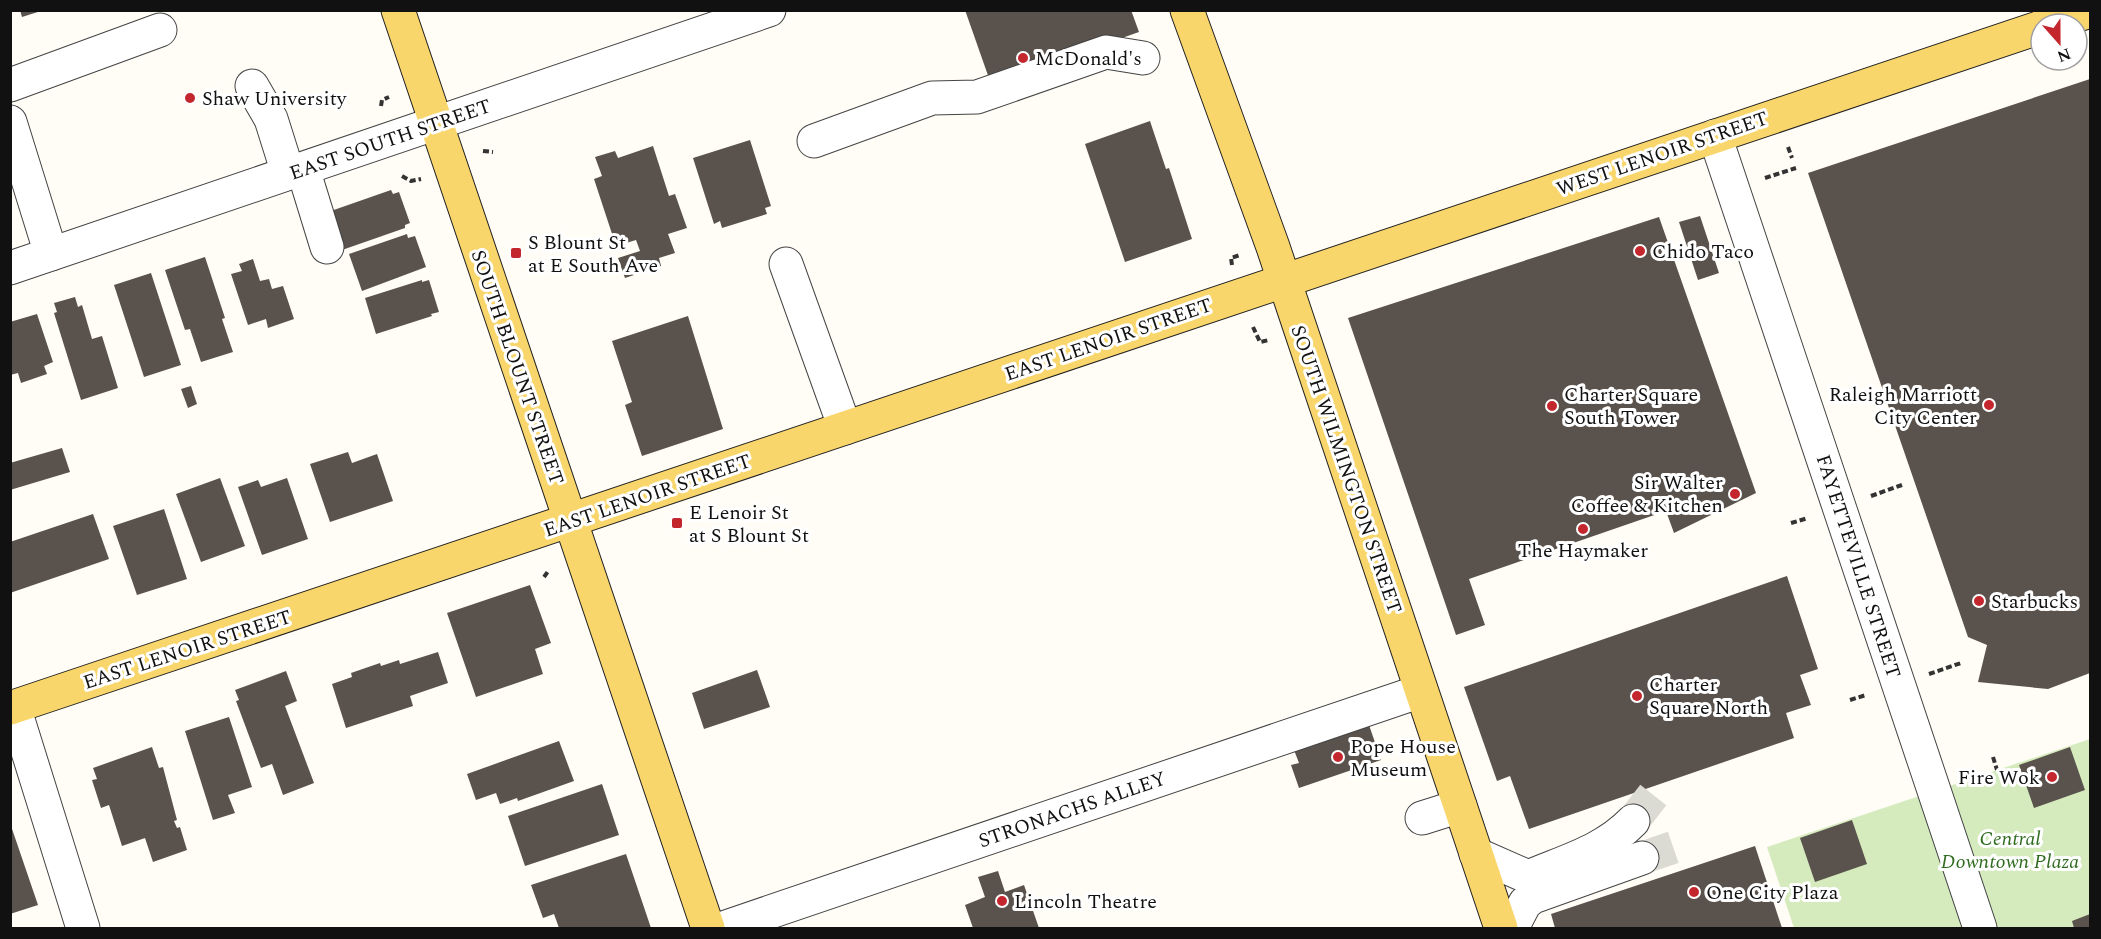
<svg xmlns="http://www.w3.org/2000/svg" width="2101" height="939" font-family="Spectral,serif">
<style>
.green{fill:#d5ebbd}
.building{fill:#5a524d}
.lines{fill:none;stroke-linecap:round;stroke-linejoin:round}
.minor-tunnel{stroke:#dbdad3;stroke-width:33;stroke-dasharray:33 16;stroke-linecap:butt}
.minor-casing{stroke:#444;stroke-width:35}
.major-casing{stroke:#222;stroke-width:35}
.path{stroke:#333;stroke-width:4;stroke-dasharray:6 3;stroke-linecap:butt}
.minor{stroke:#fff;stroke-width:33}
.major{stroke:#f9d66b;stroke-width:33}
.poi-dot{fill:#c4262e;stroke:#fff;stroke-width:2}
.labels{text-anchor:middle;stroke-width:6;stroke-linejoin:round;paint-order:stroke}
.poi-label{font-size:20px;fill:#111;stroke:#fff;text-anchor:start}
.street-label{font-size:20px;fill:#111;stroke:#fff}
.park-label{font-size:20px;font-style:italic;fill:#2f6b1f;stroke:#fff}
</style>
<rect width="100%" height="100%" fill="#fffdf5"/>
<!-- green -->
<polygon class="green" points="2090,739 2090,928 1794,928 1767,847"/>
<!-- building -->
<g class="building">
<polygon points="20,10 41,10 41,11 22,17"/>
<polygon points="965,10 1131,10 1139,32 991,84"/>
<polygon points="2090,79 2090,673 2048,689 1978,682 1987,645 1968,637 1808,173"/>
<polygon points="1150,121 1166,169 1169,168 1192,239 1125,262 1085,144"/>
<polygon points="750,140 771,206 765,208 767,214 722,228 720,221 714,224 693,158"/>
<polygon points="653,146 669,196 675,194 687,228 668,234 675,253 659,258 661,266 625,278 618,258 640,251 636,240 616,246 594,179 602,176 595,157 615,151 618,158"/>
<polygon points="391,190 393,194 399,192 410,223 405,225 405,228 342,250 328,212"/>
<polygon points="1700,216 1719,273 1698,280 1679,222"/>
<polygon points="1659,217 1756,493 1674,533 1666,511 1469,579 1485,625 1456,635 1348,318"/>
<polygon points="407,234 408,238 415,236 426,267 362,291 349,254"/>
<polygon points="205,257 225,318 222,319 233,352 201,362 190,329 185,330 165,270"/>
<polygon points="253,259 260,281 269,279 272,289 283,286 294,319 268,328 266,319 248,325 231,274 242,271 239,264"/>
<polygon points="151,273 181,365 144,377 114,285"/>
<polygon points="422,280 422,282 429,280 439,312 431,314 432,316 376,334 365,298"/>
<polygon points="75,297 78,307 82,305 92,339 102,336 118,388 81,400 54,313 57,312 54,303"/>
<polygon points="37,314 53,362 44,366 47,374 21,383 18,373 10,375 10,322"/>
<polygon points="688,316 723,429 642,456 625,405 632,402 612,341"/>
<polygon points="191,386 197,404 188,408 181,389"/>
<polygon points="62,448 70,472 10,490 10,463"/>
<polygon points="348,452 352,463 377,454 393,501 330,522 310,464"/>
<polygon points="220,478 245,546 201,562 176,494"/>
<polygon points="287,478 308,539 262,555 238,487 258,480 261,487"/>
<polygon points="164,509 187,579 137,595 113,526"/>
<polygon points="93,514 109,559 10,593 10,542"/>
<polygon points="1787,576 1818,669 1800,675 1811,705 1786,713 1794,738 1529,829 1510,776 1497,781 1464,687"/>
<polygon points="530,585 551,643 535,649 543,674 476,697 447,613"/>
<polygon points="438,652 448,683 410,696 413,706 346,728 332,684 352,677 351,673 380,663 381,666 399,660 400,664"/>
<polygon points="757,670 770,707 704,729 692,693"/>
<polygon points="286,671 297,701 285,706 314,783 283,795 272,764 261,768 236,701 239,700 235,690"/>
<polygon points="229,717 252,787 228,795 235,813 213,820 185,731"/>
<polygon points="1369,725 1381,760 1299,788 1291,765 1299,763 1294,750"/>
<polygon points="559,741 574,781 518,801 517,798 500,804 496,793 476,800 467,774"/>
<polygon points="152,747 159,768 163,767 177,820 174,821 177,828 180,827 187,850 153,862 145,838 122,846 109,805 101,808 92,780 97,779 93,768"/>
<polygon points="2070,747 2085,790 2034,808 2019,765"/>
<polygon points="602,784 619,835 525,866 508,816"/>
<polygon points="1852,820 1867,864 1815,882 1800,838"/>
<polygon points="10,823 38,905 10,914"/>
<polygon points="1755,846 1782,928 1555,928 1551,914"/>
<polygon points="626,854 651,928 559,928 554,914 543,918 531,885"/>
<polygon points="998,871 1005,892 1024,885 1039,928 973,928 965,905 985,897 978,877"/>
<polygon points="2090,914 2090,928 2074,928 2072,921"/>
</g>
<g class="lines">
<!-- minor-tunnel -->
<g class="minor-tunnel">
<polyline points="1633,821 1658,789"/>
<polyline points="1642,858 1677,846"/>
</g>
<!-- minor casing -->
<g class="minor-casing">
<g id="minor">
<polyline points="10,85 160,30"/>
<polyline points="252,86 271,119 288,173"/>
<polyline points="10,122 51,254"/>
<polyline points="1715,136 1980,928"/>
<polyline points="814,141 932,98 977,97 1106,52 1143,58"/>
<polyline points="303,169 327,247"/>
<polyline points="786,264 845,428"/>
<polyline points="10,268 769,10"/>
<polyline points="14,707 83,928"/>
<polyline points="1422,818 1460,806"/>
<path d="M1476,854L1526,876L1533,875C1569,860 1605,850 1633,821"/>
<polyline points="723,928 1421,691"/>
<polyline points="1512,928 1525,903 1533,897 1642,858"/>
</g>
</g>
<!-- major casing -->
<g class="major-casing">
<g id="major">
<polyline points="398,10 708,928"/>
<polyline points="1187,10 1273,247 1501,928"/>
<polyline points="2050,24 2090,11"/>
<polyline points="10,708 2041,27"/>
</g>
</g>
<!-- path -->
<g class="path">
<polyline points="381,106 382,100 389,97"/>
<polyline points="1788,147 1792,158"/>
<polyline points="483,151 493,152"/>
<polyline points="402,176 411,181 421,179"/>
<polyline points="1765,178 1796,168"/>
<polyline points="1232,265 1231,258 1240,255"/>
<polyline points="1253,327 1260,342 1269,340"/>
<polyline points="1871,496 1902,485"/>
<polyline points="1791,523 1808,518"/>
<polyline points="544,577 549,570"/>
<polyline points="1929,674 1961,663"/>
<polyline points="1850,700 1866,695"/>
<polyline points="1993,757 1997,770"/>
</g>
<!-- minor -->
<use href="#minor" class="minor"/>
<!-- major -->
<use href="#major" class="major"/>
</g>
<!-- markers -->
<g class="poi-dot">
<circle cx="1023" cy="58" r="6"/>
<circle cx="190" cy="98" r="6"/>
<circle cx="1640" cy="251" r="6"/>
<rect x="510" y="247" width="12" height="12" rx="3"/>
<circle cx="1989" cy="405" r="6"/>
<circle cx="1552" cy="406" r="6"/>
<circle cx="1735" cy="494" r="6"/>
<rect x="671" y="517" width="12" height="12" rx="3"/>
<circle cx="1583" cy="529" r="6"/>
<circle cx="1979" cy="601" r="6"/>
<circle cx="1637" cy="696" r="6"/>
<circle cx="1338" cy="757" r="6"/>
<circle cx="2052" cy="777" r="6"/>
<circle cx="1694" cy="892" r="6"/>
<circle cx="1002" cy="901" r="6"/>
</g>
<g class="labels">
<!-- poi labels -->
<g class="poi-label">
<text x="1035" y="65">McDonald's</text>
<text x="202" y="105">Shaw University</text>
<text x="528" y="249">S Blount St<tspan x="528" dy="23">at E South Ave</tspan></text>
<text x="1652" y="258">Chido Taco</text>
<text x="1564" y="401">Charter Square<tspan x="1564" dy="23">South Tower</tspan></text>
<text x="1977" y="401" text-anchor="end">Raleigh Marriott<tspan x="1977" dy="23">City Center</tspan></text>
<text x="1723" y="489" text-anchor="end">Sir Walter<tspan x="1723" dy="23">Coffee &amp; Kitchen</tspan></text>
<text x="689" y="519">E Lenoir St<tspan x="689" dy="23">at S Blount St</tspan></text>
<text x="1583" y="557" text-anchor="middle">The Haymaker</text>
<text x="1991" y="608">Starbucks</text>
<text x="1649" y="691">Charter<tspan x="1649" dy="23">Square North</tspan></text>
<text x="1350" y="753">Pope House<tspan x="1350" dy="23">Museum</tspan></text>
<text x="2040" y="784" text-anchor="end">Fire Wok</text>
<text x="1706" y="899">One City Plaza</text>
<text x="1014" y="908">Lincoln Theatre</text>
</g>
<!-- street labels -->
<g class="street-label">
<text transform="translate(390 139) rotate(-19)" y="7">EAST SOUTH STREET</text>
<text transform="translate(1662 153) rotate(-19)" y="7">WEST LENOIR STREET</text>
<text transform="translate(1108 339) rotate(-19)" y="7">EAST LENOIR STREET</text>
<text transform="translate(518 367) rotate(71)" y="7">SOUTH BLOUNT STREET</text>
<text transform="translate(1347 469) rotate(71)" y="7">SOUTH WILMINGTON STREET</text>
<text transform="translate(647 495) rotate(-19)" y="7">EAST LENOIR STREET</text>
<text transform="translate(1859 566) rotate(72)" y="7">FAYETTEVILLE STREET</text>
<text transform="translate(187 649) rotate(-18)" y="7">EAST LENOIR STREET</text>
<text transform="translate(1072 809) rotate(-19)" y="7">STRONACHS ALLEY</text>
</g>
<!-- park labels -->
<g class="park-label">
<text x="2010" y="845">Central<tspan x="2010" dy="23">Downtown Plaza</tspan></text>
</g>
</g>
<!-- border -->
<rect width="2101" height="939" fill="none" stroke="#111111" stroke-width="24"/>
<!-- north arrow -->
<g transform="translate(2059 42) rotate(159)"><circle r="28" fill="#ffffff" stroke="#a0a0a0" stroke-width="1.5"/>
<path d="M0-4.5L10 22L0 15L-10 22Z" fill="#c4262e"/>
<text y="-9" font-size="16" font-weight="bold" text-anchor="middle" fill="#111111">N</text>
</g>
</svg>
